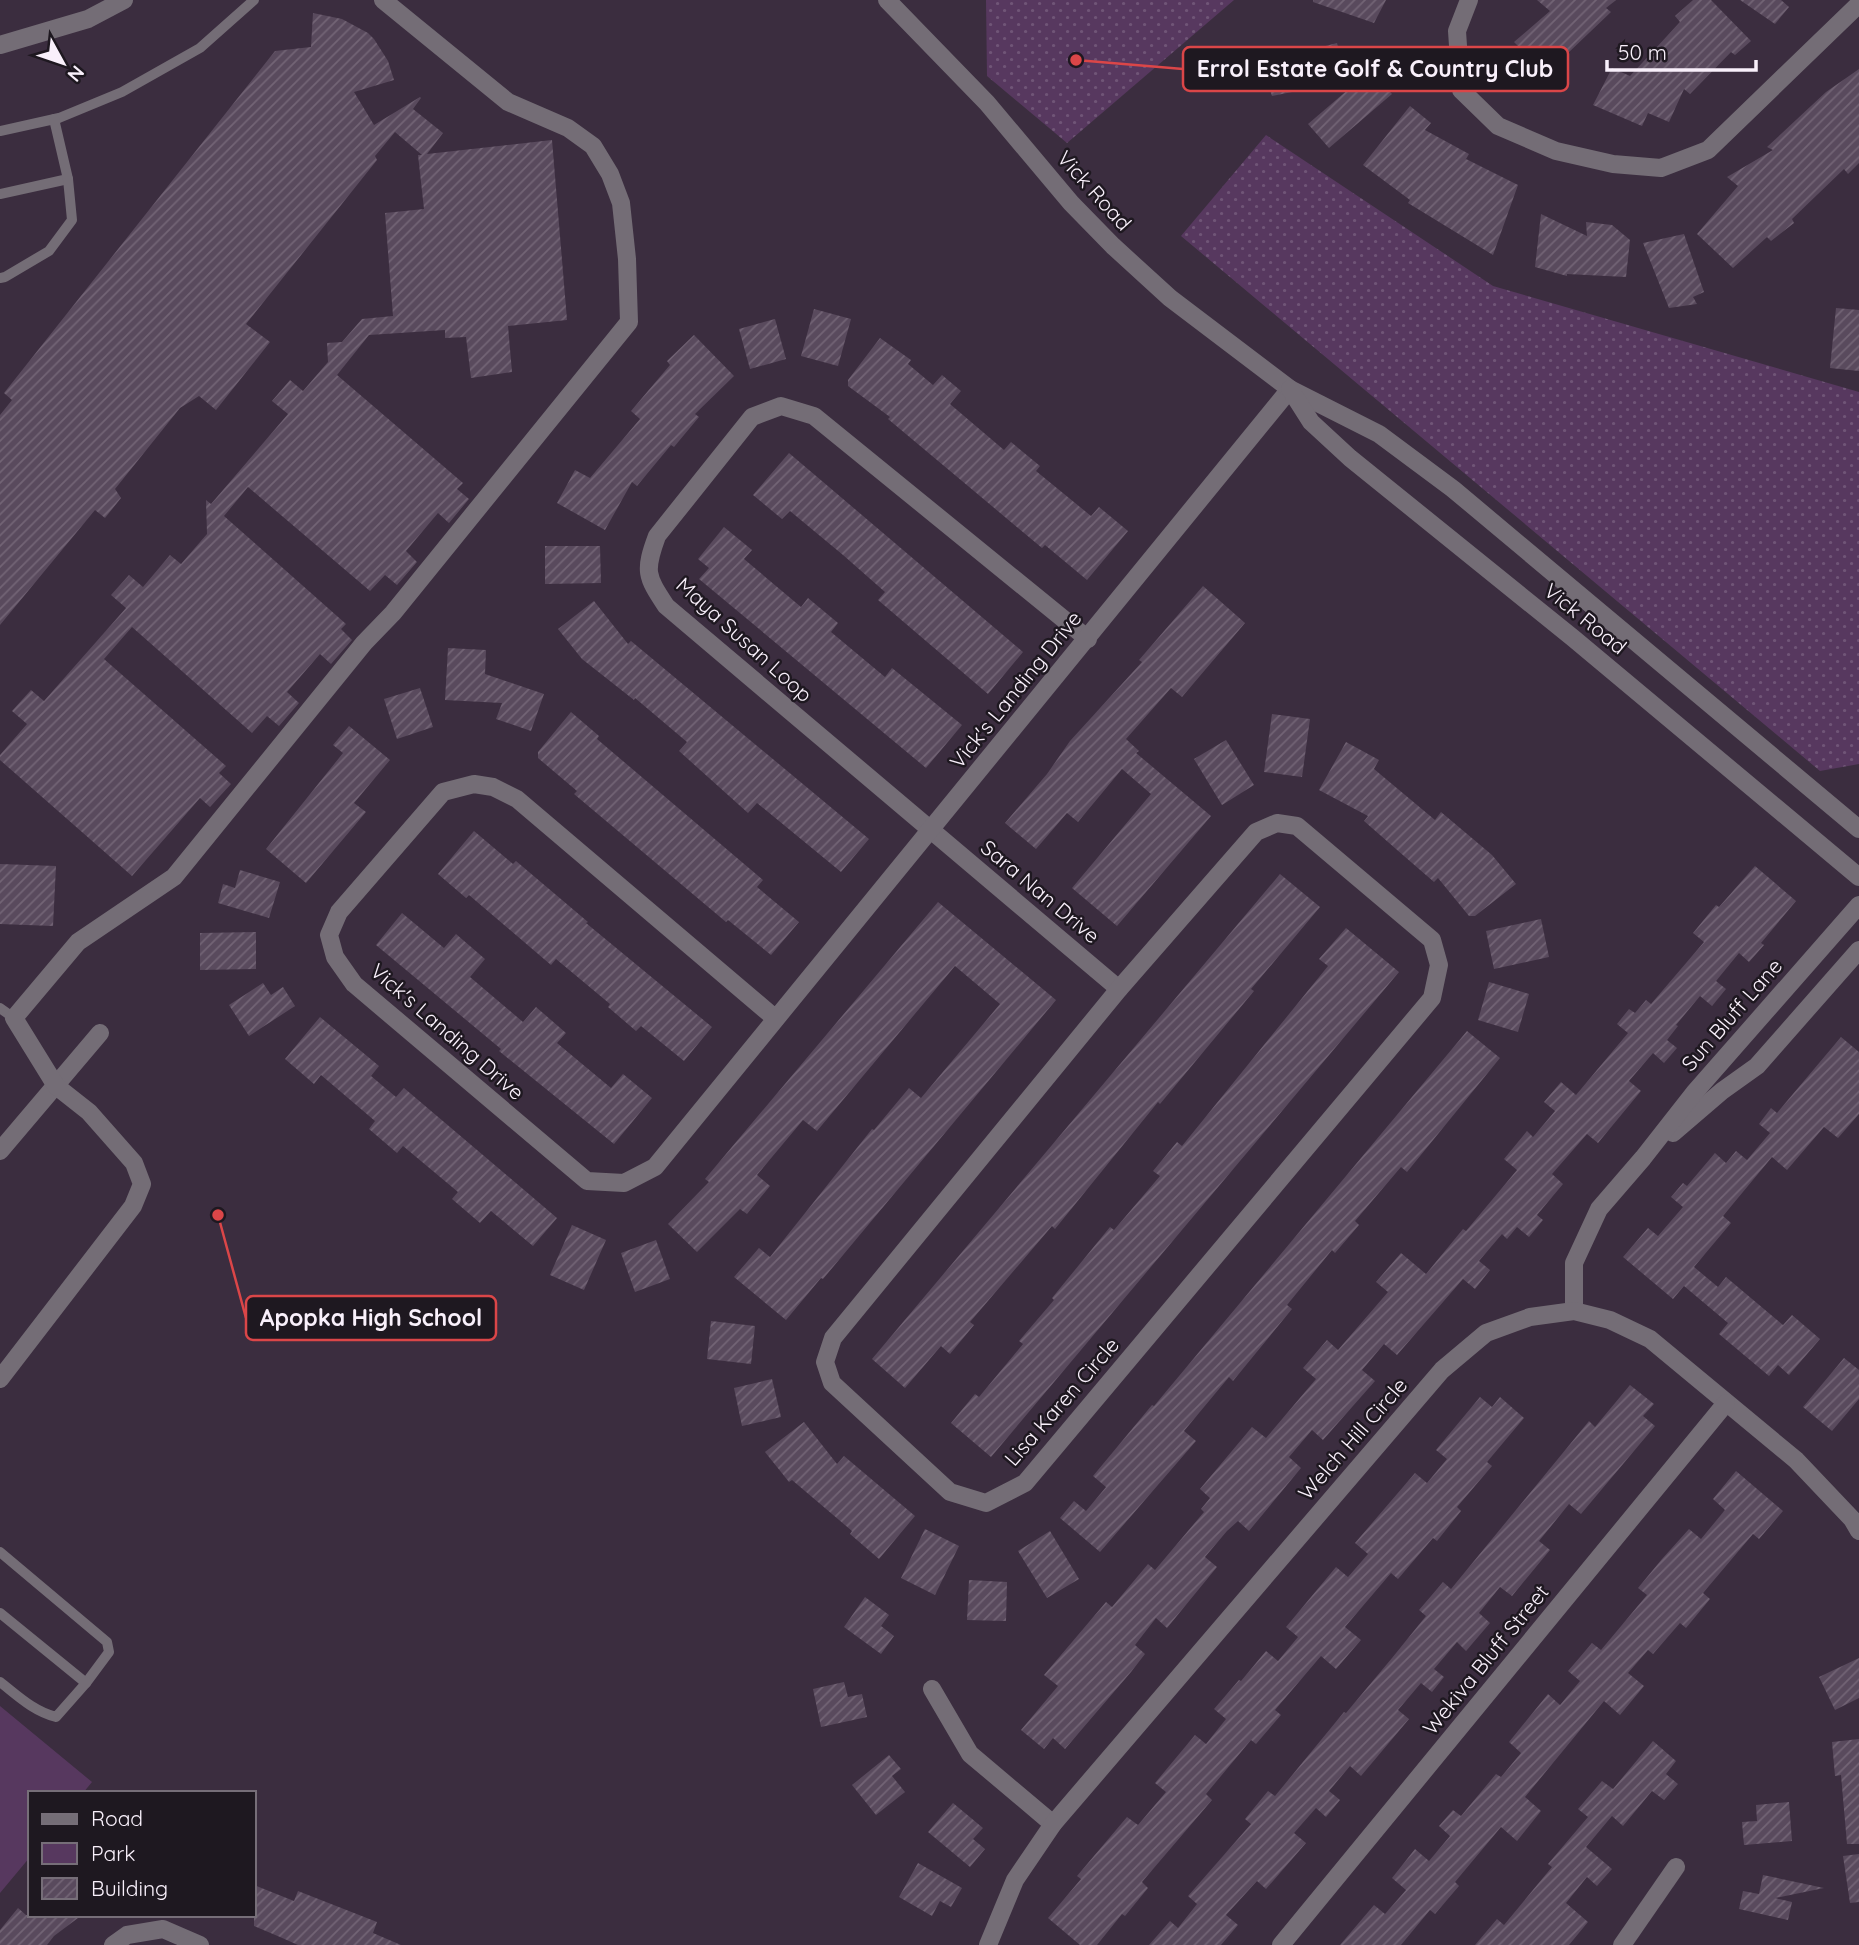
<svg xmlns="http://www.w3.org/2000/svg" width="1859" height="1945" font-family="Quicksand,sans-serif">
<style>
.grass{fill:url(#grass-dots)}
.green{fill:#57385f}
.building{fill:url(#building-hatch)}
.lines{fill:none;stroke-linecap:round;stroke-linejoin:round}
.service{stroke:#746d76;stroke-width:10}
.minor{stroke:#746d76;stroke-width:18}
.tertiary{stroke:#746d76;stroke-width:18}
.labels{text-anchor:middle;stroke-width:5;stroke-linejoin:round;paint-order:stroke}
.street-label{font-size:21px;fill:#f9f0fb;stroke:#1e1820}
.leader{fill:none;stroke:#db4648;stroke-width:2.5}
.callout-dot{fill:#db4648;stroke:#1e1820;stroke-width:2.5}
.callout{fill:#1e1820;stroke:#db4648;stroke-width:2.5}
.callout-label{font-size:23px;text-anchor:middle;font-weight:bold;fill:#f9f0fb}
</style>
<defs>
<pattern id="grass-dots" width="8" height="8" patternUnits="userSpaceOnUse" patternTransform="scale(1.75)"><rect width="8" height="8" fill="#57385f"/><path d="M2 2h.1M6 6h.1" fill="none" stroke="#705577" stroke-width="1.8" stroke-linecap="round"/></pattern>
<pattern id="building-hatch" width="6" height="6" patternUnits="userSpaceOnUse" patternTransform="scale(1.75)"><rect width="6" height="6" fill="#594a5d"/><path d="M-1 1l2-2M0 6l6-6M5 7l2-2" fill="none" stroke="#726475"/></pattern>
</defs>
<rect width="100%" height="100%" fill="#3b2d3f"/>
<!-- grass -->
<g class="grass">
<polygon points="986,0 1234,0 1067,143 987,76"/>
<polygon points="1266,135 1493,286 1859,392 1859,764 1820,771 1181,236"/>
</g>
<!-- green -->
<polygon class="green" points="0,1706 92,1782 83,1793 30,1793 30,1857 0,1893"/>
<!-- building -->
<g class="building">
<polygon points="1313,0 1386,0 1374,23 1313,2"/>
<polygon points="1537,0 1616,0 1606,8 1611,12 1546,74 1514,42 1550,11"/>
<polygon points="1693,0 1711,0 1751,41 1735,55 1731,52 1690,94 1684,89 1669,122 1648,113 1642,126 1593,105 1612,68 1630,76 1680,22 1675,16"/>
<polygon points="1740,0 1781,0 1789,7 1775,24"/>
<polygon points="313,13 342,19 368,33 374,39 388,61 394,80 354,92 374,125 420,97 421,98 413,109 443,133 427,154 552,140 567,320 508,326 512,372 471,378 466,337 445,338 445,330 369,335 337,375 463,483 457,489 469,499 449,523 438,513 406,551 417,562 397,585 385,575 370,591 248,487 224,516 346,624 341,629 352,640 331,664 320,654 287,692 299,703 279,726 267,716 252,733 132,627 104,659 226,766 219,773 231,784 210,807 200,798 132,876 0,760 0,755 27,724 12,711 31,690 44,701 126,608 111,595 129,575 143,587 170,555 181,564 207,534 206,500 211,504 288,414 272,401 290,380 303,391 328,362 327,343 342,342 362,319 393,316 385,213 424,209 418,155 422,155 395,132 375,156 377,160 246,324 270,342 216,410 199,396 180,408 115,489 121,498 105,518 95,510 0,625 0,415 12,400 4,393 275,51 311,47"/>
<polygon points="1337,43 1347,81 1272,96 1265,75 1276,74 1272,60"/>
<polygon points="1859,69 1859,163 1848,174 1844,169 1792,219 1794,223 1771,241 1767,237 1733,268 1697,234 1738,186 1727,177 1773,150 1767,147 1826,92"/>
<polygon points="1371,70 1392,94 1329,148 1308,124"/>
<polygon points="1410,106 1431,123 1425,130 1469,154 1466,159 1518,185 1493,255 1408,203 1410,200 1363,165"/>
<polygon points="1541,214 1587,236 1586,222 1612,225 1630,240 1626,277 1567,274 1567,276 1535,267"/>
<polygon points="1684,234 1704,292 1693,297 1697,304 1669,308 1643,243"/>
<polygon points="1836,308 1859,310 1859,371 1830,368"/>
<polygon points="814,309 851,319 838,366 801,356"/>
<polygon points="775,319 786,359 750,369 739,329"/>
<polygon points="694,335 734,376 695,414 699,417 674,447 671,445 637,486 632,482 605,530 557,503 575,470 590,478 640,419 631,411 670,365 667,361"/>
<polygon points="880,338 911,360 908,364 933,385 942,375 961,391 950,404 1004,450 1011,442 1040,466 1036,471 1091,516 1099,507 1128,531 1087,580 1045,545 1042,548 888,419 890,417 848,386 848,380"/>
<polygon points="789,453 1023,652 988,694 878,600 885,592 843,555 790,511 782,519 753,495"/>
<polygon points="724,527 752,550 744,559 801,607 808,598 838,623 831,632 885,677 892,668 962,725 926,768 699,579 709,568 698,559"/>
<polygon points="545,546 600,546 601,583 545,584"/>
<polygon points="1203,586 1245,623 1182,697 1171,688 1126,739 1139,751 1136,753 1211,816 1117,926 1072,888 1151,794 1122,769 1078,822 1067,813 1036,849 1005,823 1047,774 1070,741 1142,662 1139,660"/>
<polygon points="594,601 628,644 631,641 869,839 841,872 757,803 748,813 679,751 687,742 635,698 634,700 582,659 558,629"/>
<polygon points="448,648 486,650 485,674 544,694 531,731 496,719 502,703 445,700"/>
<polygon points="420,688 433,727 397,739 384,699"/>
<polygon points="571,712 599,736 597,739 763,880 757,887 799,922 771,955 728,920 726,922 574,794 577,791 538,758 538,752"/>
<polygon points="1272,714 1310,719 1302,777 1264,772"/>
<polygon points="349,726 390,760 354,803 366,812 306,883 266,849 343,753 333,745"/>
<polygon points="1226,740 1254,785 1222,805 1194,759"/>
<polygon points="1346,742 1379,760 1374,769 1435,820 1441,812 1492,855 1516,884 1475,916 1469,916 1438,878 1434,882 1404,856 1364,821 1368,816 1319,790"/>
<polygon points="474,831 513,864 516,861 588,922 586,923 712,1027 684,1061 641,1026 636,1031 608,1007 610,1004 556,959 551,965 469,895 466,898 438,874"/>
<polygon points="0,864 56,866 53,926 0,924"/>
<polygon points="1755,866 1796,901 1761,943 1764,945 1749,962 1739,953 1716,981 1726,989 1712,1006 1700,996 1676,1025 1678,1026 1667,1040 1677,1048 1664,1063 1653,1053 1629,1081 1641,1091 1598,1143 1587,1134 1552,1174 1563,1184 1537,1215 1543,1220 1529,1237 1517,1227 1507,1239 1502,1234 1479,1261 1490,1270 1475,1289 1463,1279 1397,1355 1384,1344 1362,1370 1375,1381 1323,1440 1312,1430 1289,1457 1301,1468 1249,1531 1238,1521 1227,1531 1205,1557 1217,1567 1167,1628 1156,1618 1135,1645 1145,1654 1131,1672 1065,1749 1053,1738 1044,1749 1021,1730 1058,1686 1044,1675 1106,1602 1112,1607 1148,1564 1155,1570 1204,1512 1201,1509 1210,1498 1200,1489 1252,1427 1266,1438 1316,1379 1303,1368 1327,1340 1338,1350 1388,1292 1376,1282 1401,1253 1426,1274 1463,1229 1466,1231 1517,1170 1504,1159 1527,1131 1533,1137 1555,1111 1544,1102 1561,1082 1576,1095 1628,1033 1617,1024 1629,1009 1635,1013 1646,1000 1651,1004 1704,942 1693,933 1716,905 1719,907"/>
<polygon points="240,870 280,882 269,918 218,903 223,884 235,888"/>
<polygon points="1280,874 1320,907 1251,989 1254,991 1160,1104 1158,1102 1055,1229 1052,1226 970,1322 974,1325 950,1354 941,1346 905,1388 872,1359"/>
<polygon points="938,902 1056,1000 823,1279 821,1278 786,1320 734,1277 759,1248 770,1257 872,1129 874,1130 909,1088 921,1098 1000,1004 955,966 817,1131 803,1120 757,1175 770,1186 747,1214 740,1209 697,1252 668,1224 709,1182 705,1179"/>
<polygon points="402,913 444,948 456,934 485,959 470,977 523,1022 536,1007 566,1033 557,1043 611,1088 623,1074 652,1098 614,1144 499,1051 501,1049 376,945"/>
<polygon points="1541,919 1549,957 1494,969 1486,931"/>
<polygon points="1346,928 1399,972 991,1457 951,1423 975,1394 979,1397 1023,1344 1019,1341 1054,1300 1052,1298 1110,1227 1114,1230 1160,1176 1153,1171 1177,1142 1182,1146 1328,966 1319,959"/>
<polygon points="256,932 256,969 200,970 200,933"/>
<polygon points="1489,982 1529,994 1518,1032 1478,1020"/>
<polygon points="263,983 271,995 283,987 295,1006 249,1036 229,1005"/>
<polygon points="320,1017 379,1066 371,1076 396,1097 404,1088 557,1218 533,1246 491,1211 480,1223 452,1199 458,1192 403,1146 397,1153 369,1129 375,1121 321,1075 314,1084 285,1059"/>
<polygon points="1467,1031 1500,1058 1407,1172 1401,1167 1355,1221 1359,1225 1335,1253 1332,1250 1287,1305 1292,1309 1233,1381 1229,1377 1184,1431 1196,1441 1100,1552 1060,1518 1074,1501 1086,1511 1106,1487 1093,1476 1152,1405 1154,1406"/>
<polygon points="1841,1037 1859,1052 1859,1114 1838,1138 1824,1127 1787,1170 1772,1157 1723,1216 1731,1223 1694,1267 1718,1287 1726,1277 1783,1325 1792,1315 1820,1339 1789,1375 1778,1365 1769,1376 1719,1334 1728,1323 1684,1286 1673,1299 1623,1257 1648,1228 1658,1236 1683,1207 1671,1197 1683,1183 1687,1186 1715,1153 1726,1163 1736,1151 1747,1160 1770,1133 1759,1124 1771,1108 1777,1113"/>
<polygon points="572,1225 606,1240 584,1290 550,1275"/>
<polygon points="656,1240 670,1279 635,1292 621,1253"/>
<polygon points="711,1321 755,1326 751,1364 707,1359"/>
<polygon points="1844,1358 1859,1370 1859,1399 1832,1431 1803,1407"/>
<polygon points="772,1379 781,1417 742,1426 734,1388"/>
<polygon points="1630,1385 1654,1404 1643,1416 1655,1426 1581,1514 1569,1504 1539,1541 1550,1550 1512,1596 1500,1587 1479,1613 1490,1623 1466,1651 1457,1642 1434,1669 1444,1677 1432,1692 1421,1683 1398,1710 1409,1719 1361,1776 1350,1766 1329,1791 1340,1800 1326,1817 1316,1808 1294,1833 1306,1843 1266,1889 1257,1881 1226,1915 1238,1925 1221,1945 1149,1945 1170,1921 1178,1928 1197,1904 1188,1896 1251,1824 1245,1819 1268,1791 1275,1796 1344,1712 1346,1713 1392,1658 1426,1616 1419,1610 1443,1582 1451,1589 1589,1421 1595,1427"/>
<polygon points="1480,1397 1492,1407 1500,1397 1524,1418 1487,1462 1492,1466 1457,1507 1461,1511 1437,1541 1433,1538 1398,1579 1391,1573 1345,1627 1361,1640 1336,1669 1321,1656 1275,1710 1281,1715 1256,1744 1251,1740 1206,1794 1212,1800 1142,1882 1148,1888 1125,1916 1122,1914 1097,1945 1080,1945 1048,1918 1081,1879 1077,1876 1127,1817 1138,1825 1166,1792 1155,1783 1195,1735 1206,1744 1226,1719 1214,1709 1239,1680 1241,1681 1266,1651 1278,1661 1298,1637 1286,1627 1336,1567 1348,1577 1368,1554 1355,1543 1415,1473 1427,1483 1447,1459 1436,1450"/>
<polygon points="804,1422 837,1464 844,1456 915,1516 879,1559 850,1534 852,1531 792,1480 789,1482 765,1452"/>
<polygon points="1736,1471 1783,1511 1759,1539 1753,1534 1703,1593 1710,1599 1686,1628 1680,1623 1653,1654 1648,1650 1628,1673 1644,1686 1620,1715 1604,1701 1525,1797 1541,1811 1517,1841 1501,1827 1455,1882 1459,1886 1435,1914 1430,1910 1401,1945 1340,1945 1374,1905 1385,1914 1406,1890 1392,1878 1415,1849 1429,1861 1450,1836 1439,1826 1453,1810 1461,1816 1496,1774 1501,1777 1521,1753 1509,1742 1548,1694 1560,1705 1580,1681 1568,1671 1592,1643 1601,1650 1647,1595 1638,1588 1662,1559 1689,1529 1701,1539 1725,1510 1713,1499"/>
<polygon points="925,1529 959,1546 935,1595 901,1578"/>
<polygon points="1050,1531 1079,1579 1047,1598 1018,1551"/>
<polygon points="969,1580 1007,1582 1006,1621 967,1620"/>
<polygon points="865,1597 889,1615 881,1626 894,1636 881,1654 844,1627"/>
<polygon points="1859,1658 1859,1698 1835,1710 1819,1677"/>
<polygon points="844,1682 848,1697 862,1694 867,1717 821,1727 813,1689"/>
<polygon points="1859,1739 1859,1844 1847,1844 1841,1775 1835,1776 1832,1742"/>
<polygon points="1653,1741 1676,1761 1666,1774 1678,1784 1664,1800 1652,1791 1623,1826 1612,1816 1586,1847 1612,1869 1597,1886 1587,1877 1566,1903 1588,1922 1569,1945 1475,1945 1497,1919 1504,1925 1552,1867 1548,1864 1588,1817 1578,1809 1602,1781 1613,1789"/>
<polygon points="889,1755 901,1769 892,1776 905,1792 876,1815 852,1785"/>
<polygon points="1789,1802 1792,1841 1744,1845 1742,1822 1757,1821 1756,1805"/>
<polygon points="953,1803 983,1828 973,1839 985,1849 970,1867 928,1832"/>
<polygon points="1859,1854 1859,1902 1850,1903 1843,1856"/>
<polygon points="918,1863 962,1888 951,1907 940,1901 932,1916 899,1897"/>
<polygon points="1763,1875 1824,1888 1775,1898 1792,1902 1788,1920 1739,1909 1743,1891 1759,1894"/>
<polygon points="254,1885 294,1901 298,1891 377,1922 373,1933 401,1945 298,1945 280,1937 254,1926"/>
<polygon points="18,1908 26,1915 82,1915 54,1936 47,1945 0,1945 0,1930"/>
</g>
<g class="lines">
<!-- service -->
<g class="service">
<polyline points="0,131 59,118 122,92 200,48 254,0"/>
<polyline points="0,194 68,179"/>
<polyline points="0,278 5,277 49,251 72,220 68,179 54,119"/>
<polyline points="0,1008 14,1018"/>
<polyline points="0,1552 107,1642 109,1652 86,1683"/>
<path d="M0,1613L86,1683L56,1717C33,1711 18,1696 0,1682"/>
</g>
<!-- minor -->
<g class="minor">
<polyline points="1469,0 1457,31 1461,90 1498,126 1556,151 1613,164 1661,168 1708,150 1859,4"/>
<path d="M1088,639L814,416L781,406L752,417L657,536C644,571 646,576 666,606L1119,989"/>
<polygon points="1277,823 1297,826 1432,940 1439,965 1432,998 1025,1483 986,1503 950,1492 832,1383 825,1362 833,1338 1119,989 1256,832"/>
<polyline points="776,1019 517,799 493,787 474,784 443,792 339,912 329,935 335,957 354,984 587,1181 624,1183 655,1167 1290,389"/>
<polyline points="1673,1133 1722,1091 1757,1066 1859,950"/>
<polyline points="0,1151 100,1033"/>
<polyline points="1574,1311 1574,1263 1599,1209 1643,1158 1694,1093 1859,905"/>
<polyline points="0,1379 133,1206 142,1184 134,1163 89,1112 56,1086 14,1018 78,942 174,877 364,643 393,613 629,322 627,259 621,203 610,174 593,146 568,128 508,102 383,0"/>
<polyline points="932,1689 970,1754 1053,1824"/>
<polyline points="113,1945 127,1935 163,1929 200,1945"/>
<polyline points="988,1945 1015,1880 1053,1824 1442,1370 1486,1333 1530,1317 1574,1311 1610,1320 1650,1339 1796,1460 1852,1519 1859,1531"/>
<polyline points="1281,1945 1726,1403"/>
<polyline points="1622,1945 1676,1867"/>
</g>
<!-- tertiary -->
<g class="tertiary">
<polyline points="887,0 987,103 1071,203 1113,246 1170,298 1290,389 1379,434 1453,489 1859,829"/>
<polyline points="0,45 88,19 124,0"/>
<polyline points="1290,389 1311,422 1350,458 1573,638 1859,877"/>
</g>
</g>
<g class="labels">
<!-- street labels -->
<g class="street-label">
<text transform="translate(1094 191) rotate(48)" y="7">Vick Road</text>
<text transform="translate(1585 619) rotate(39)" y="7">Vick Road</text>
<text transform="translate(744 640) rotate(42)" y="7">Maya Susan Loop</text>
<text transform="translate(1016 690) rotate(-51)" y="7">Vick's Landing Drive</text>
<text transform="translate(1040 892) rotate(40)" y="7">Sara Nan Drive</text>
<text transform="translate(1732 1015) rotate(-49)" y="7">Sun Bluff Lane</text>
<text transform="translate(447 1032) rotate(41)" y="7">Vick's Landing Drive</text>
<text transform="translate(1062 1402) rotate(-49)" y="7">Lisa Karen Circle</text>
<text transform="translate(1353 1439) rotate(-49)" y="7">Welch Hill Circle</text>
<text transform="translate(1486 1660) rotate(-51)" y="7">Wekiva Bluff Street</text>
</g>
</g>
<!-- callouts -->
<path class="leader" d="M1076 60L1183 69M218 1215L246 1318"/>
<g class="callout-dot">
<circle cx="1076" cy="60" r="7"/>
<circle cx="218" cy="1215" r="7"/>
</g>
<g class="callout">
<rect x="1183" y="47" width="385" height="44" rx="7"/>
<rect x="246" y="1296" width="250" height="44" rx="7"/>
</g>
<g class="callout-label">
<text x="1375" y="77">Errol Estate Golf &amp; Country Club</text>
<text x="371" y="1326">Apopka High School</text>
</g>
<!-- legend -->
<rect x="28" y="1791" width="228" height="126" fill="#1e1820" stroke="#766e78" stroke-width="2"/>
<rect x="42" y="1814" width="35" height="10" fill="#746d76" stroke="#766e78" stroke-width="2"/>
<text x="91" y="1826" font-size="21" fill="#f9f0fb">Road</text>
<rect x="42" y="1843" width="35" height="21" fill="#57385f" stroke="#766e78" stroke-width="2"/>
<text x="91" y="1861" font-size="21" fill="#f9f0fb">Park</text>
<rect x="42" y="1878" width="35" height="21" fill="url(#building-hatch)" stroke="#766e78" stroke-width="2"/>
<text x="91" y="1896" font-size="21" fill="#f9f0fb">Building</text>
<!-- north arrow -->
<g transform="translate(63 63) rotate(130)" stroke="#1e1820" stroke-width="5" paint-order="stroke">
<path d="M0-5L12 26L0 18L-12 26Z" fill="#f9f0fb"/>
<text y="-10" font-size="19" font-weight="bold" text-anchor="middle" fill="#f9f0fb">N</text>
</g>
<!-- scale -->
<path d="M1607 60v10h149v-10" fill="none" stroke="#f9f0fb" stroke-width="3.5"/>
<text x="1618" y="60" font-size="21" fill="#f9f0fb" stroke="#1e1820" stroke-width="5" paint-order="stroke">50 m</text>
</svg>
